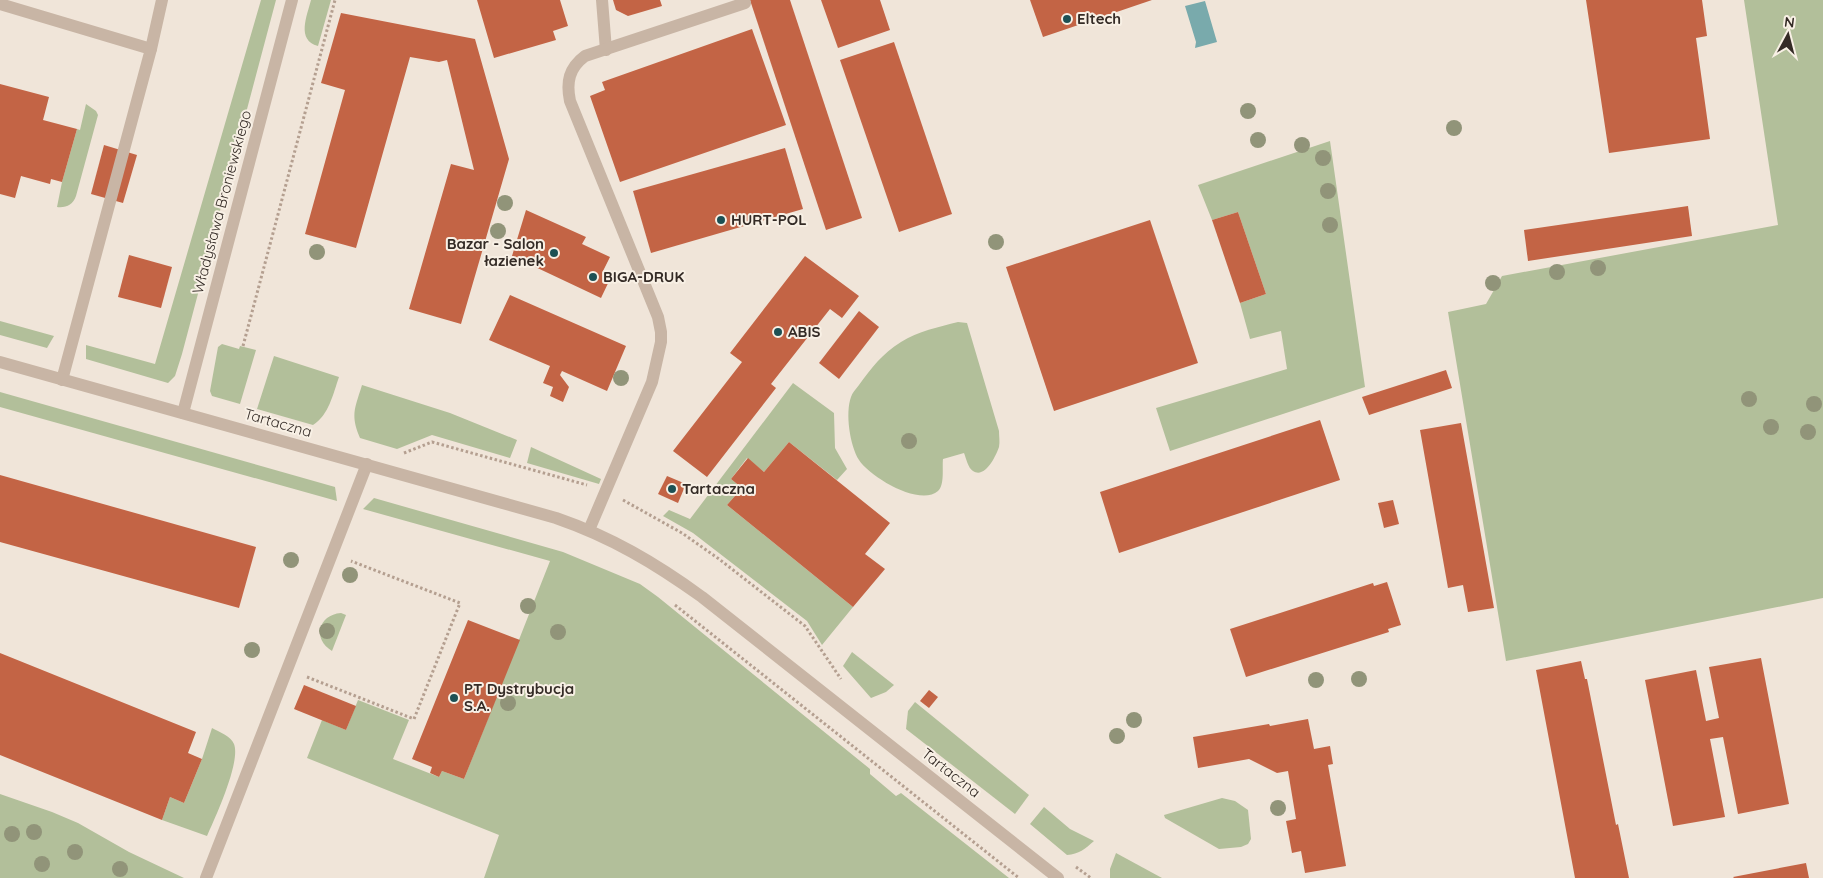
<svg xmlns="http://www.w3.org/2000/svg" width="1823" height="878" font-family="Quicksand,sans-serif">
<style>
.green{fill:#b2bf9a}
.water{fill:#79aaac}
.building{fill:#c36445}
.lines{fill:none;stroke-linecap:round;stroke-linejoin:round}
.path{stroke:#b49f90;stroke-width:3;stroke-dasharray:2.5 2.5;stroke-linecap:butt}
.service{stroke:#c8b5a5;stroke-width:12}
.minor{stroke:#c8b5a5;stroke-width:12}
.tertiary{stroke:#c8b5a5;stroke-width:12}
.tree{fill:#919479}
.poi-dot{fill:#1d5054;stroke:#f8f0e5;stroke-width:2}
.labels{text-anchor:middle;stroke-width:4;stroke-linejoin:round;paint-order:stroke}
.poi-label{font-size:15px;font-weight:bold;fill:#342b26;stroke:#f8f0e5;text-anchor:start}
.street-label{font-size:15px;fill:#342b26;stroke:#f8f0e5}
</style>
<rect width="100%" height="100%" fill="#f0e5d9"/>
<!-- green -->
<g class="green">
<polygon points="261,0 276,0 182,354 175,376 168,383 86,359 86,345 155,364"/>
<path d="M311,0H331L318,46C296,40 307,16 311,0Z"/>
<polygon points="1744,0 1823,0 1823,598 1506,661 1448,312 1486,304 1502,276 1778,225"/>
<path d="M86,104L96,111L98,115L76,196C73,205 66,208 57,207L62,182L77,129L80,130Z"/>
<polygon points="1330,141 1365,387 1170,451 1156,408 1287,369 1281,331 1250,339 1240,303 1266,294 1238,212 1212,220 1198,185"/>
<polygon points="0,321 54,336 47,348 0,335"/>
<path d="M958,322L967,323L999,431C999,436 1000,442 999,447C996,456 985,479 973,471C968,468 966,458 964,453L943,459C942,467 945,485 938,491C920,507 870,477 859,460C850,446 845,413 851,397C852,393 856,389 859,385C872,367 882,354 901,342C918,331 939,327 958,322Z"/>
<polygon points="222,344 239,349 240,346 256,350 240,404 212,396 210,391 218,347"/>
<path d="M274,356L339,377C333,394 329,415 313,425L257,409Z"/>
<polygon points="793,383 834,413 835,448 847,469 837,480 789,442 764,472 747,458 731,479 742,488 727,505 853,607 822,645 807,621 693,533 663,516 669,510 690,519"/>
<path d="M362,385L450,413L517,440L510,458L432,435L397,449L360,438C350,415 355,408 362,385Z"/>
<polygon points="0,392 335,487 337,501 0,407"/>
<polygon points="531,447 601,479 599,484 527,463"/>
<polygon points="374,498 563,552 640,584 658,597 870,769 870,774 896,796 901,793 1009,878 484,878 499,835 307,758 322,720 346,730 358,700 409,720 393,759 439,777 442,771 464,779 550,561 363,509"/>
<path d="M341,613L346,615L332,651C312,639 318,615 341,613Z"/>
<polygon points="852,652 894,685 886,692 871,698 843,666"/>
<polygon points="915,702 1029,795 1015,814 906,729 908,711"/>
<path d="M212,728C219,732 231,736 234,744C241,762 215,818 207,836L162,820L170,797L184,803L202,759Z"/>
<polygon points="0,794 52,812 78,823 129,852 184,878 0,878"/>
<polygon points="1222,798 1235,801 1248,810 1251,839 1248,844 1241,847 1219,849 1165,818 1164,815"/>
<path d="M1044,807L1070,829L1094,841C1085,849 1079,854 1067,855L1030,824Z"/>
<polygon points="1116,853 1162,878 1110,878 1110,869"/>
</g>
<!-- water -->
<polygon class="water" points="1205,1 1217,42 1195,48 1196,42 1185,6"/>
<!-- building -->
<g class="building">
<polygon points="477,0 560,0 568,26 553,31 556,40 494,58"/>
<polygon points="613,0 660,0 662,6 628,16 616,10"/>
<polygon points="750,0 790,0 862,218 826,230"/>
<polygon points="821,0 880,0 890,30 838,48"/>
<polygon points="1030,0 1152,0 1043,37"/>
<polygon points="1586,0 1702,0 1707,36 1696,38 1710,139 1609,153"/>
<polygon points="341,13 475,39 509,159 461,324 409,309 451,164 474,170 447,60 439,62 410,57 356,248 305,234 345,90 321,83"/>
<polygon points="752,29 786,125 620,182 590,96 605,90 602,82"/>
<polygon points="894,42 952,214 899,232 840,60"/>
<polygon points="0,84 49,97 43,120 77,129 62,182 51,179 50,184 21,176 15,198 0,194"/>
<polygon points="104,145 137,155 123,203 91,194"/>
<polygon points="785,148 803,209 651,253 633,191"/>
<polygon points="1688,206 1692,236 1528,261 1524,230"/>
<polygon points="526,210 586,237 582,244 610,257 603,271 612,275 601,298 512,256"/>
<polygon points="1238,212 1266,294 1240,303 1212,220"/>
<polygon points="1150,220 1198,363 1054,411 1006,267"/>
<polygon points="129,255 172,267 161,308 118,297"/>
<polygon points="805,256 859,296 842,318 830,309 771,384 776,388 707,477 673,451 742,362 730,353"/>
<polygon points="510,295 626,346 607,391 562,371 560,375 569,387 563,402 550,396 553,387 543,383 550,366 489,340"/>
<polygon points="859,311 879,327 839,379 819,363"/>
<polygon points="1446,370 1452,388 1369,415 1362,397"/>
<polygon points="1320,420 1340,480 1119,553 1100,492"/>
<polygon points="1461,423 1494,608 1468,612 1463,585 1448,588 1420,430"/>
<polygon points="789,442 890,523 865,554 885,569 853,607 727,505 742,488 731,479 748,458 764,472"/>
<polygon points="0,475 256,547 239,608 0,542"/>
<polygon points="667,476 686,484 678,503 658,494"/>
<polygon points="1393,500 1399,524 1384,528 1378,503"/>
<polygon points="1387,582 1401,625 1388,629 1389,632 1246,677 1230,629 1373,583 1374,586"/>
<polygon points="468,620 520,640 464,779 442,771 439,777 430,773 432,767 412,759"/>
<polygon points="0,653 196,732 188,753 202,759 184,803 170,797 162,820 0,755"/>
<polygon points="1761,658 1789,804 1738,814 1723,737 1710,739 1725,817 1673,826 1645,680 1696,670 1706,721 1719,718 1709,667"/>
<polygon points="1581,661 1585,679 1587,679 1616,825 1618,824 1629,878 1575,878 1536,670"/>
<polygon points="304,685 356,706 346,730 294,709"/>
<polygon points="929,690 938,697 929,708 920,701"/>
<polygon points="1308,719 1314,749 1330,746 1333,764 1328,765 1346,866 1305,873 1301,851 1292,853 1286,821 1296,819 1288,771 1277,773 1249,759 1198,768 1193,737 1269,724 1270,726"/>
<polygon points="1806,863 1809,878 1734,878 1733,877"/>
</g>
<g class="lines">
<!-- path -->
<g class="path">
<polyline points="243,346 335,0"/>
<polyline points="404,453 432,442 587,485"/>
<polyline points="623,500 682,533 719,559 805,626 841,679"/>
<polyline points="675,605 1019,878"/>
<polyline points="307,677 414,719 460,603 351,561"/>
<polyline points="1076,867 1091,878"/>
</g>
<!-- service -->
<g class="service">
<polyline points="602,0 606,50"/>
<polyline points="0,4 151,49 62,380"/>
<polyline points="151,49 162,0"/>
<path d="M589,530L652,382L661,342V332L658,317L570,101C566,82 569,68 585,56L745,3"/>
<polyline points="206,878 367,464"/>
</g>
<!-- minor -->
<polyline class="minor" points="183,413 292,0"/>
<!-- tertiary -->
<path class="tertiary" d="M0,362L556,518C611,537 655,563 702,597L1058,878"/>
</g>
<!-- trees -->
<g class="tree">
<circle cx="1248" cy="111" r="8"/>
<circle cx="1454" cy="128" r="8"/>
<circle cx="1258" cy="140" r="8"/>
<circle cx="1302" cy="145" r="8"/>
<circle cx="1323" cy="158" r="8"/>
<circle cx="1328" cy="191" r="8"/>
<circle cx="505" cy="203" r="8"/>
<circle cx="1330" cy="225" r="8"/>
<circle cx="498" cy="231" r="8"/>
<circle cx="996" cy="242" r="8"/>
<circle cx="317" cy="252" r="8"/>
<circle cx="1598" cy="268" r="8"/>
<circle cx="1557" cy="272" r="8"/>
<circle cx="1493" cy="283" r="8"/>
<circle cx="621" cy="378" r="8"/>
<circle cx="1749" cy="399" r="8"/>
<circle cx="1814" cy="404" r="8"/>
<circle cx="1771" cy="427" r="8"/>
<circle cx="1808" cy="432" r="8"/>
<circle cx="909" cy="441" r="8"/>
<circle cx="291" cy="560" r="8"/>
<circle cx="350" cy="575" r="8"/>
<circle cx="528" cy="606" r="8"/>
<circle cx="327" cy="631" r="8"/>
<circle cx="558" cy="632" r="8"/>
<circle cx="252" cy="650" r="8"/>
<circle cx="1359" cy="679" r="8"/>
<circle cx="1316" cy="680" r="8"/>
<circle cx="508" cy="703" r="8"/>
<circle cx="1134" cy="720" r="8"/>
<circle cx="1117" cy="736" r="8"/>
<circle cx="1278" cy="808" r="8"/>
<circle cx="34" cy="832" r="8"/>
<circle cx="12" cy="834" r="8"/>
<circle cx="75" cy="852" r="8"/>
<circle cx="42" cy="864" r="8"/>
<circle cx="120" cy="869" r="8"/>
</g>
<!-- markers -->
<g class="poi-dot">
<circle cx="1067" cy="19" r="5"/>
<circle cx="721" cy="220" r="5"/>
<circle cx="554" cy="253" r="5"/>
<circle cx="593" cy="277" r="5"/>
<circle cx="778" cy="332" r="5"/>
<circle cx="672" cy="489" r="5"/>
<circle cx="454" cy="698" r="5"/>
</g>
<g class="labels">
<!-- poi labels -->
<g class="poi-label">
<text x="1077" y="24">Eltech</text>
<text x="731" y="225">HURT-POL</text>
<text x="544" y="249" text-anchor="end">Bazar - Salon<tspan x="544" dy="17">łazienek</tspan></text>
<text x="603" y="282">BIGA-DRUK</text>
<text x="788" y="337">ABIS</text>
<text x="682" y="494">Tartaczna</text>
<text x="464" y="694">PT Dystrybucja<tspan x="464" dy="17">S.A.</tspan></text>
</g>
<!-- street labels -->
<g class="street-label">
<text transform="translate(222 202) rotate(-75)" y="5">Władysława Broniewskiego</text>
<text transform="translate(278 423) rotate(16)" y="5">Tartaczna</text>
<text transform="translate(951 773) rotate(38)" y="5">Tartaczna</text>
</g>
</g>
<!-- north arrow -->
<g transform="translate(1788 35) rotate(7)" stroke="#f8f0e5" stroke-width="4" paint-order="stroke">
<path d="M0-4L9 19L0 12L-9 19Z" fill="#342b26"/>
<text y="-8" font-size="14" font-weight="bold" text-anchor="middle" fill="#342b26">N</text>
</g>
</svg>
